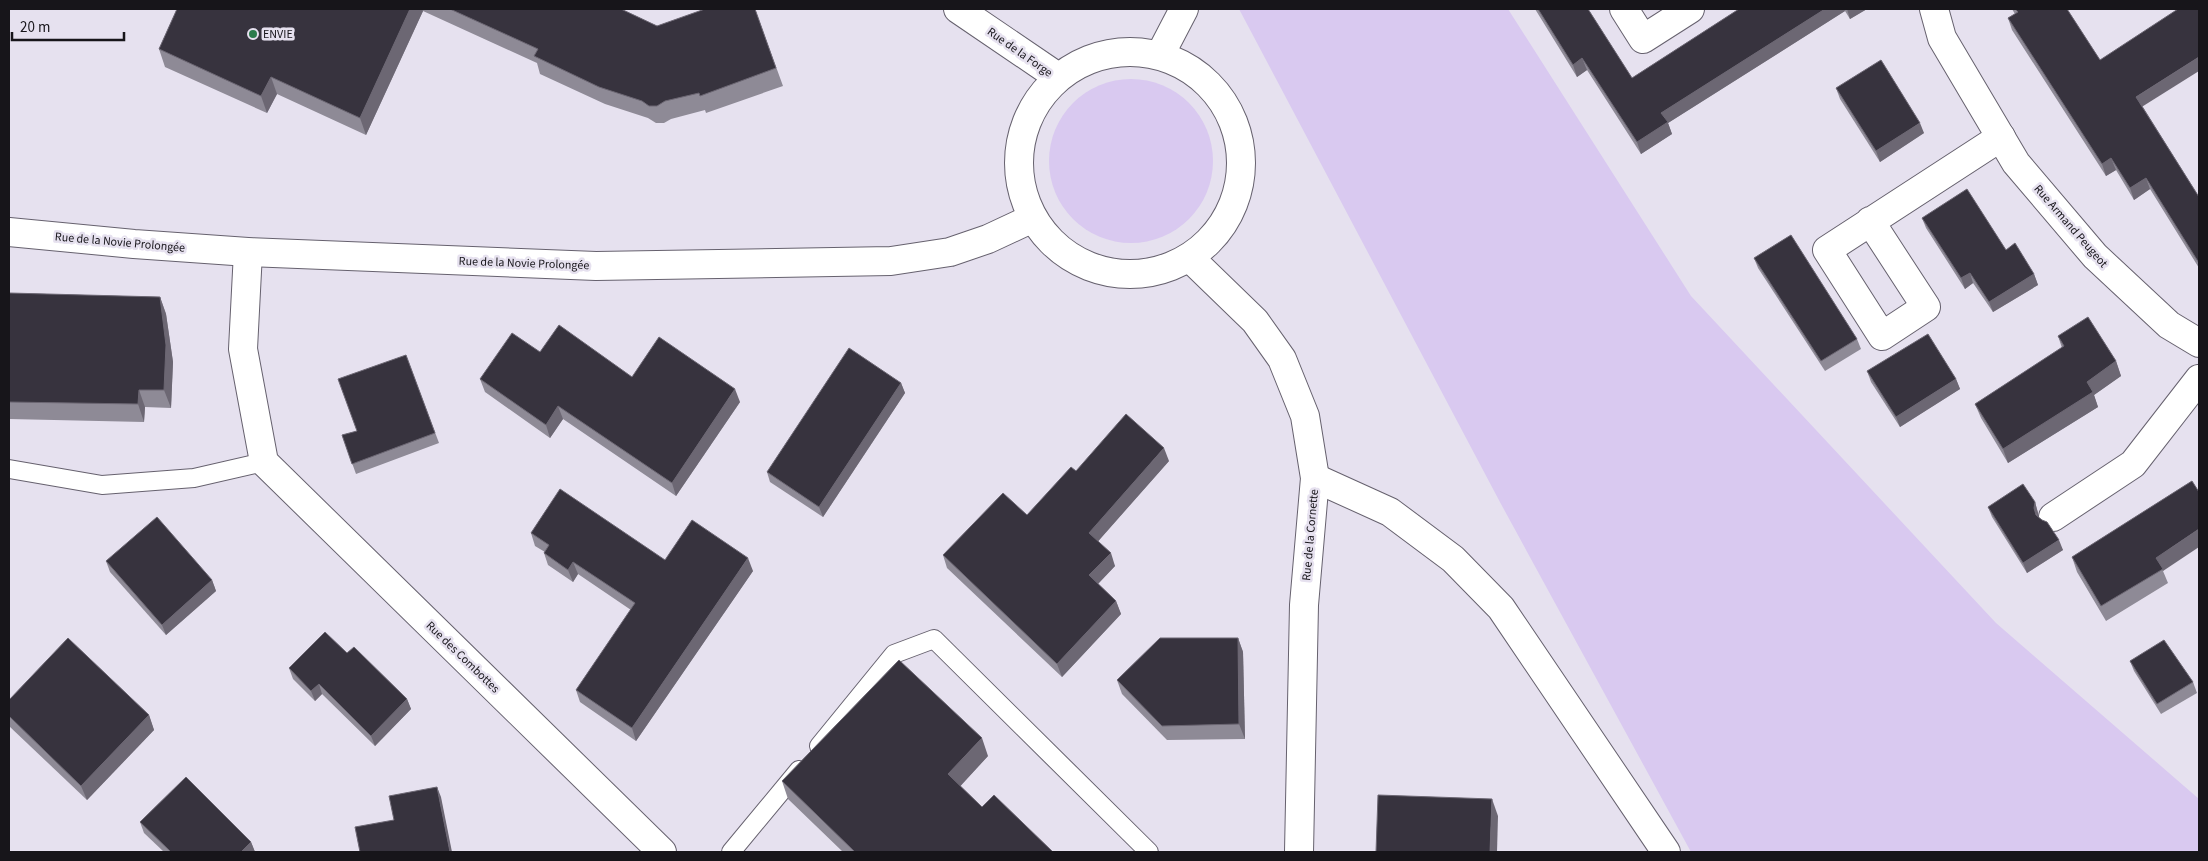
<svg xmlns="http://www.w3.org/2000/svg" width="2208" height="861" font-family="'Source Sans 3',sans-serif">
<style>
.green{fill:#d9c9f0}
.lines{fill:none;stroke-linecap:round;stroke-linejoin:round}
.lane-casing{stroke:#66616e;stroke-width:20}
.street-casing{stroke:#66616e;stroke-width:30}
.lane{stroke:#fff;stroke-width:18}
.street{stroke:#fff;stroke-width:28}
.wall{fill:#8e8a96}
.shaded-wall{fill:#6c6773}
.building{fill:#37333e;stroke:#6c6773}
.poi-dot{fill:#2b7b4b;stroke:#e6e1ef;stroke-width:2}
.labels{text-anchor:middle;stroke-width:5;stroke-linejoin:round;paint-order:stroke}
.poi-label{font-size:12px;fill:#17151a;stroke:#e6e1ef;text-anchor:start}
.street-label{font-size:12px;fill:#17151a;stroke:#e6e1ef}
</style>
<rect width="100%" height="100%" fill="#e6e1ef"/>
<!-- green -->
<g class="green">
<polygon points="1239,9 1508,9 1691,296 1996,623 2199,799 2199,852 1691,852 1501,504"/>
<circle cx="1131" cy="161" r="82"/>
</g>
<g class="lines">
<!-- lane casing -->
<g class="lane-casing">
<g id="lane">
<polyline points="9,469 102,485 194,478 264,462"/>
<polyline points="819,746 894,654 934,639 1149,852"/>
<polyline points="731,852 799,770"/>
</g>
</g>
<!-- street casing -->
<g class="street-casing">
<g id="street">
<polyline points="958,9 1058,77"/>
<polyline points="1624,9 1643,39 1690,9"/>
<polyline points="1934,9 1942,38 2016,163 2095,256 2169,325 2199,343"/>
<circle cx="1130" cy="163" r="111"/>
<polyline points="1160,55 1184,9"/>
<polyline points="1870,221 1926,307 1882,336 1827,250 2001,137"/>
<polyline points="9,232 134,244 248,252 596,266 891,261 950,252 988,239 1033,218"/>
<polyline points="248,252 243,349 264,462 662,852"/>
<polyline points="1191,259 1255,321 1282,359 1305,416 1315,478 1304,605 1299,852"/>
<polyline points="1315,478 1390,512 1453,559 1501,608 1666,852"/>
<polyline points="2053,517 2133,464 2199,379"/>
</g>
</g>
<!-- lane -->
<use href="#lane" class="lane"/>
<!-- street -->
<use href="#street" class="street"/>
</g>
<!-- wall -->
<g class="wall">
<polygon points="177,9 621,9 657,26 755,9 783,86 706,113 705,110 671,119 664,123 656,123 648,118 605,104 540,74 537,63 423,11 366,135 277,94 267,113 165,67 159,49"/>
<polygon points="1535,9 1588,9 1632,78 1739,9 1867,9 1850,19 1845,11 1668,123 1672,134 1641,154 1587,70 1577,77"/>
<polygon points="2012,9 2067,9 2100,60 2143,107 2199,197 2199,268 2150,189 2134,200 2116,170 2106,176 2012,30 2008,18 2015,14"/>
<polygon points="1836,88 1924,133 1880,162 1840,99"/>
<polygon points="1922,218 2006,250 2034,274 2038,285 1993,312 1973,283 1965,289 1926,228"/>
<polygon points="1754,258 1857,339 1861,349 1825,371 1758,268"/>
<polygon points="9,293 160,297 166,314 173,362 171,408 145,407 144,422 9,419"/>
<polygon points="2058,336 2116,361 2121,376 2094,395 2098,407 2008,463 1981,418 1975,404 2062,348"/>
<polygon points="540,352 632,377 740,402 676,496 563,419 550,438 485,392 480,379"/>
<polygon points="406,355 439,443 356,474 342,435 357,431"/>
<polygon points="1867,371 1956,379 1960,389 1900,427 1871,382"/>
<polygon points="901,383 905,393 823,517 770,482 767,472"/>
<polygon points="1169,461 1098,541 1115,566 1098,584 1116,601 1121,614 1062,677 947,568 943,555 1027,515 1076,471"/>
<polygon points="2192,481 2163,571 2168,583 2106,621 2077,572 2072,557"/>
<polygon points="2035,502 2038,513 2038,517 2063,550 2027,573 1992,517 1988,507"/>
<polygon points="531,533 665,560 753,571 636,741 580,702 576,690 631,610 578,574 573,582 548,565 544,553 545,552 535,546"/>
<polygon points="106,561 212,580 216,591 166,635 110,572"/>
<polygon points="1238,638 1243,652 1245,739 1167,740 1122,694 1117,680"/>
<polygon points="347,653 407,699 411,709 375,746 322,694 315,701 293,679 289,668"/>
<polygon points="2130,661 2193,682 2197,693 2161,714 2134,671"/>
<polygon points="9,700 149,715 154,730 87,800 9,726"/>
<polygon points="988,756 960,786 982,807 1053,852 843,852 788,799 782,781"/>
<polygon points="140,822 251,842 255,852 164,852 144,833"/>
</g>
<!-- shaded-wall -->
<g class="shaded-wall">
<polygon points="410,9 422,9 423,11 366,135 360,118"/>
<polygon points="1825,9 1844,9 1845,11 1668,123 1672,134 1641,154 1637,142 1661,113"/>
<polygon points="1847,9 1867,9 1850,19"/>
<polygon points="2199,57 2199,71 2140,108 2136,97"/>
<polygon points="1582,58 1587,70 1577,77 1573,65"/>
<polygon points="271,77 277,94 267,113 261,96"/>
<polygon points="1920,123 1924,133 1880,162 1876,151"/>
<polygon points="2111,158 2116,170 2106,176 2102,164"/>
<polygon points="2146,178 2150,189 2134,200 2130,188"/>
<polygon points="1970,273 1973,283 1965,289 1961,278"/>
<polygon points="2034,274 2038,285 1993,312 1989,302"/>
<polygon points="160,297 166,314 173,362 171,408 164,390"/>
<polygon points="2116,361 2121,376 2094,395 2098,407 2008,463 2003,449 2087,382"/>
<polygon points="1956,379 1960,389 1900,427 1896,417"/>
<polygon points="901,383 905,393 823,517 819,507"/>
<polygon points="735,389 740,402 676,496 672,483"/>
<polygon points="139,390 145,407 144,422 138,404"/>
<polygon points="558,406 563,419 550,438 546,425"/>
<polygon points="1164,448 1169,461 1094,546 1089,533"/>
<polygon points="2035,502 2038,513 2038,518 2034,508"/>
<polygon points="2199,529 2199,547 2163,571 2156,558"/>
<polygon points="2059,540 2063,550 2027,573 2023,563"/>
<polygon points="1111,553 1115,566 1094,588 1089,575"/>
<polygon points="748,558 753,571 636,741 632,728"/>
<polygon points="573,562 578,574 573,582 568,570"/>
<polygon points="212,580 216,591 166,635 162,625"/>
<polygon points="1116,601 1121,614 1062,677 1057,664"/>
<polygon points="1238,638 1243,652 1245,739 1239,724"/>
<polygon points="319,684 322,694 315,701 311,691"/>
<polygon points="407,699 411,709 375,746 371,736"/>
<polygon points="149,715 154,730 87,800 81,786"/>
<polygon points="982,738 988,756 955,792 948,774"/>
<polygon points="437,787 441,797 452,852 450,852"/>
<polygon points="1492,799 1498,816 1497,852 1490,852"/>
<polygon points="251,842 255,852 241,852"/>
</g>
<!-- building -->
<g class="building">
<polygon points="177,9 410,9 360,118 271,77 261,96 159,49"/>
<polygon points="450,9 621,9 657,26 705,9 755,9 776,68 700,96 699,93 665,101 657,106 649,106 642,101 599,87 534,56 538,49"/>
<polygon points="1538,9 1588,9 1632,78 1739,9 1825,9 1661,113 1668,122 1637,142 1582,58 1573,65"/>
<polygon points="2015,9 2067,9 2100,60 2178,9 2199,9 2199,57 2136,97 2199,197 2199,263 2146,178 2130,188 2111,158 2102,164 2008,18 2018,12"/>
<polygon points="1881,60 1920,123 1876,151 1836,88"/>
<polygon points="1967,189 2006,250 2015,243 2034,274 1989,302 1970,273 1961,278 1922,218"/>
<polygon points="1791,235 1857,339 1821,361 1754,258"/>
<polygon points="9,293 160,297 166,345 164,390 139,390 138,404 9,402"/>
<polygon points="2088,317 2116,361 2087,382 2093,392 2003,449 1975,404 2064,346 2058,336"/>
<polygon points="559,325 632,377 659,337 735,389 672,483 558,406 546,425 480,379 512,333 540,352"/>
<polygon points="1928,334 1956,379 1896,417 1867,371"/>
<polygon points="849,348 901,383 819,507 767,472"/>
<polygon points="406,355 435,433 352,464 342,435 357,431 338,379"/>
<polygon points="1126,414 1164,448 1089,533 1111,553 1089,575 1116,601 1057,664 943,555 1003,493 1027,515 1071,467 1076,471"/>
<polygon points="2192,481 2199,492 2199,529 2156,558 2163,569 2101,606 2072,557"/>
<polygon points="2023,484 2035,502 2034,508 2036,515 2042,520 2047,522 2059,540 2023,563 1988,507"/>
<polygon points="560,489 665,560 692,520 748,558 632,728 576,690 635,603 573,562 568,570 544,553 549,545 531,533"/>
<polygon points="157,517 212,580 162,625 106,561"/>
<polygon points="325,632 347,653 354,647 407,699 371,736 319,684 311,691 289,668"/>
<polygon points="68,638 149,715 81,786 9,716 9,700"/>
<polygon points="1160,638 1238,638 1239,724 1162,726 1117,680"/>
<polygon points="2164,640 2193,682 2157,704 2130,661"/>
<polygon points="899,660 982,738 948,774 982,807 994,795 1053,852 855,852 782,781"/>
<polygon points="186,777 251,842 241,852 171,852 140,822"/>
<polygon points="437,787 450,852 360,852 355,827 394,820 389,796"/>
<polygon points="1378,795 1492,799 1490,852 1376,852"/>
</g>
<!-- markers -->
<circle class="poi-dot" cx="253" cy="34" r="5"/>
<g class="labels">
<!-- poi labels -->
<g class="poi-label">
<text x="263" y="38">ENVIE</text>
</g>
<!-- street labels -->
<g class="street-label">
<text transform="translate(1020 52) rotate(35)" y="4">Rue de la Forge</text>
<text transform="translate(2071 226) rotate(49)" y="4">Rue Armand Peugeot</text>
<text transform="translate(120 242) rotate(5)" y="4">Rue de la Novie Prolongée</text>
<text transform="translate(524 263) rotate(2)" y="4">Rue de la Novie Prolongée</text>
<text transform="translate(1310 535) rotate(-85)" y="4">Rue de la Cornette</text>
<text transform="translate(463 657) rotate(44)" y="4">Rue des Combottes</text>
</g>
</g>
<!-- border -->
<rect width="2208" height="861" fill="none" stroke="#17151a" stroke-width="20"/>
<!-- scale -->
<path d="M12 32v8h112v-8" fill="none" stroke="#17151a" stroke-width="2.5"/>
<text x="20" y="32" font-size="15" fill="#17151a" stroke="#e6e1ef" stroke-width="4" paint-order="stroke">20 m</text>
</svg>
